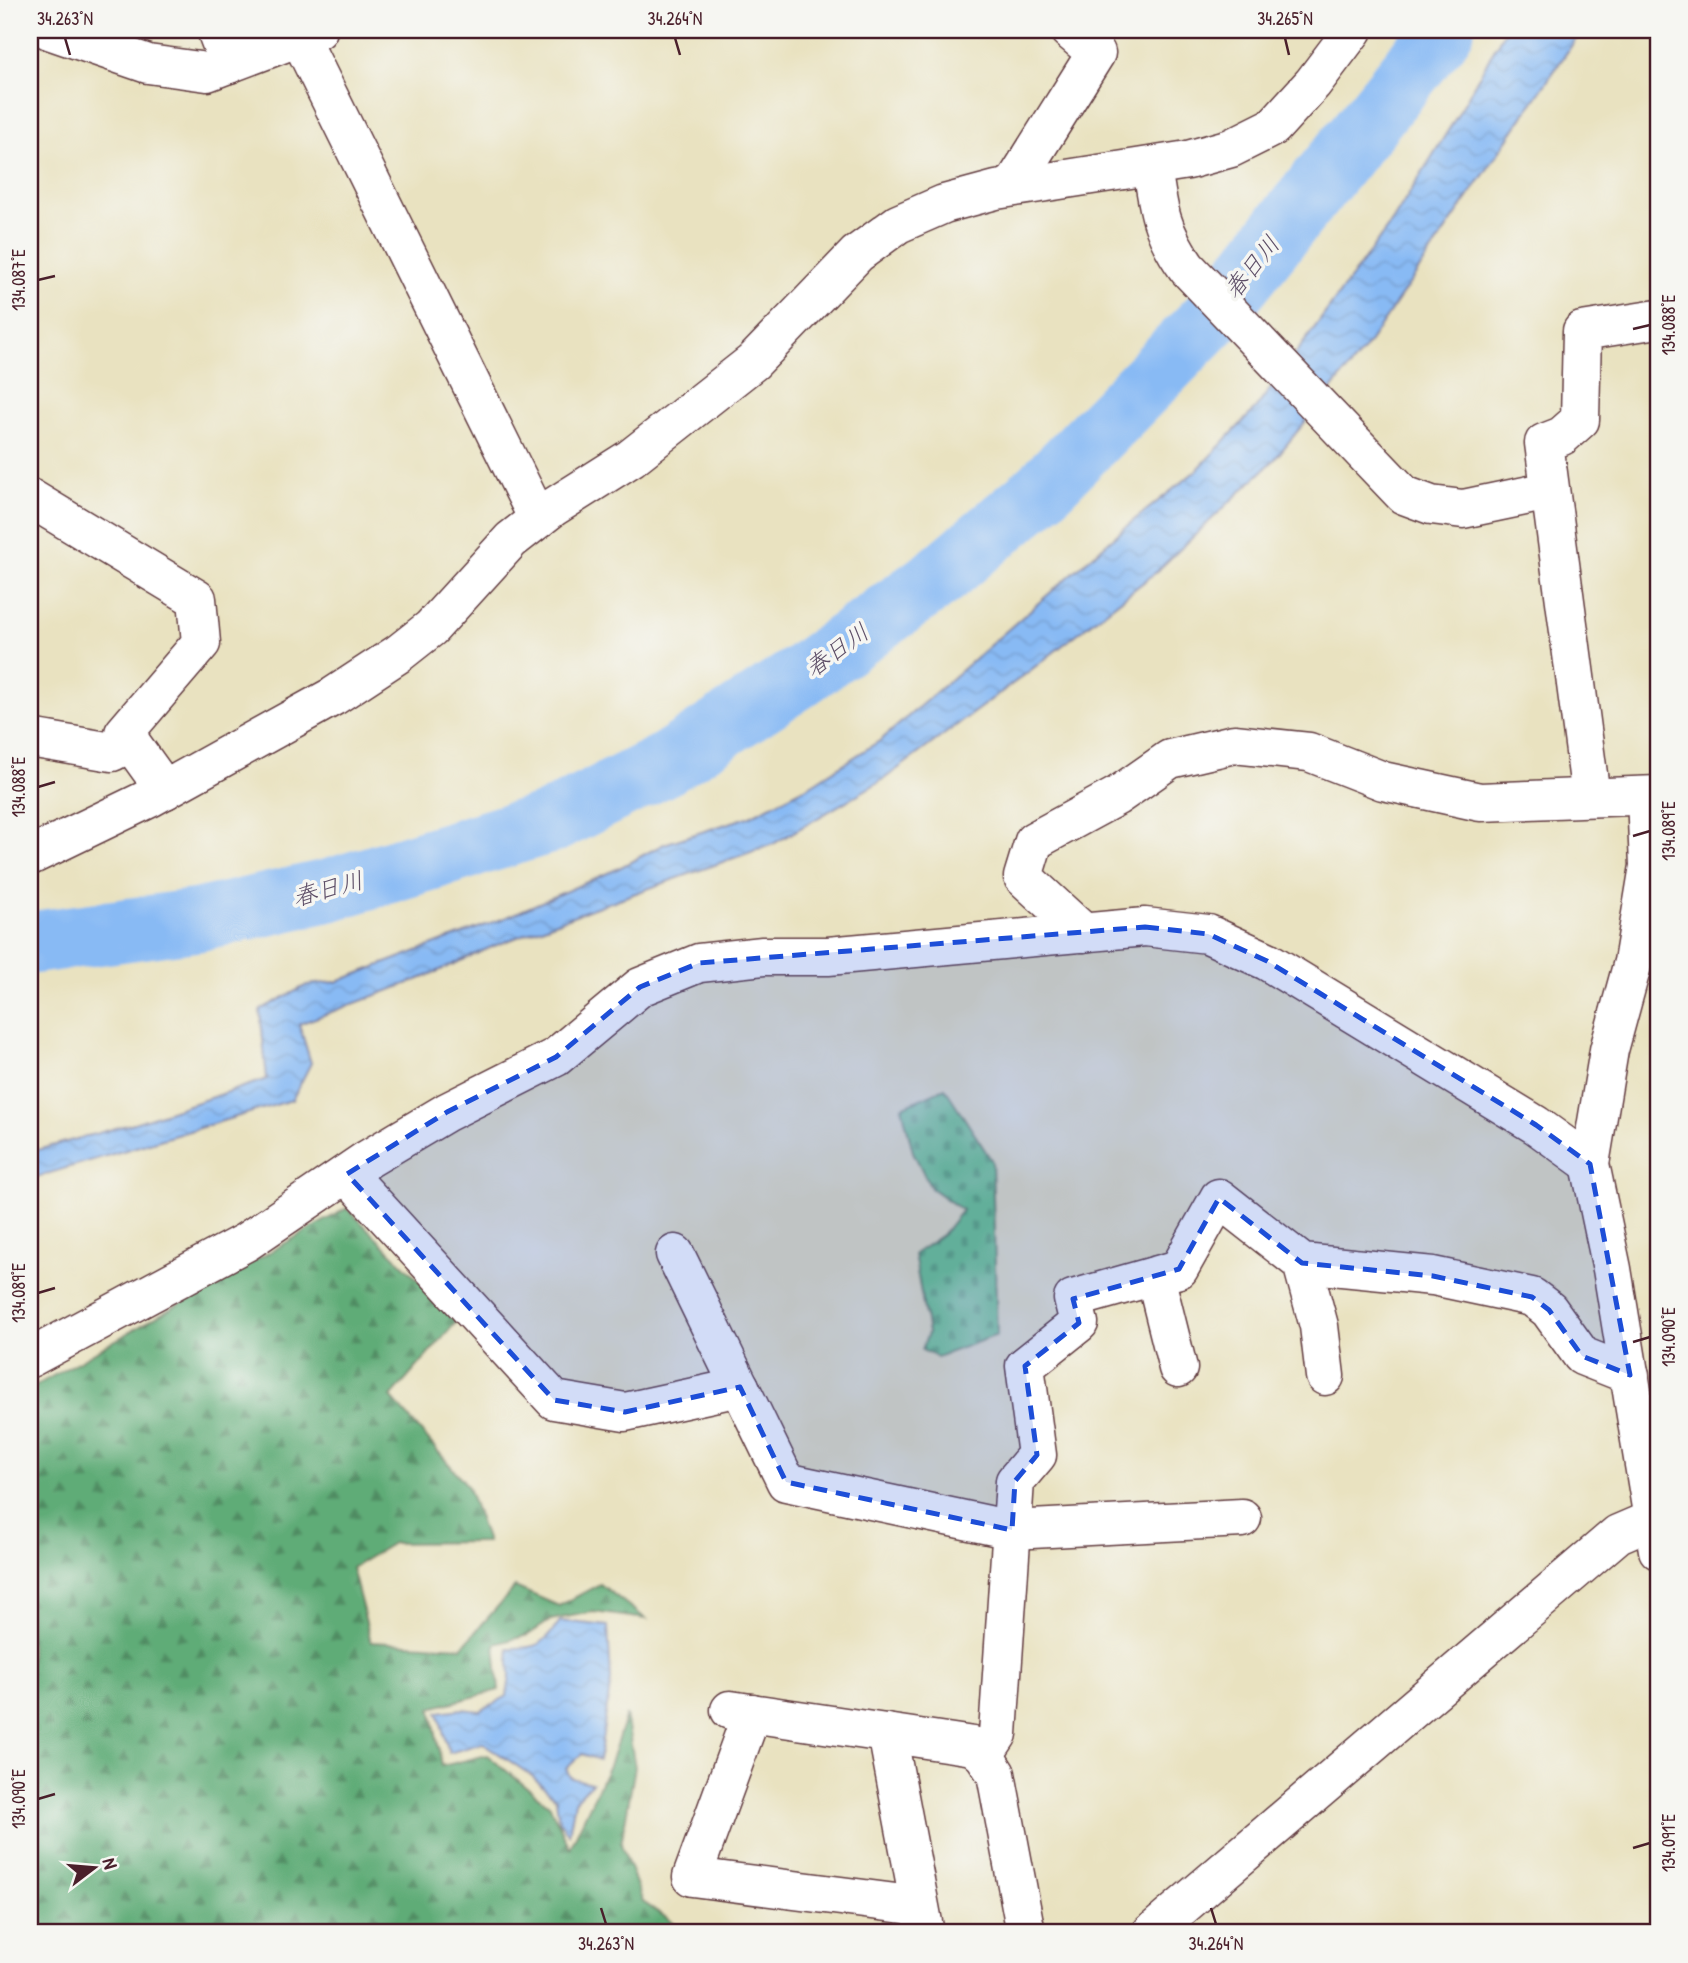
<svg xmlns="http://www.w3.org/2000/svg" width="1688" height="1963" font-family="'Patrick Hand','Klee One',sans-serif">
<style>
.forest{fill:url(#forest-firs);stroke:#546651;stroke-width:2}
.cemetery{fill:url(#cemetery-stones);stroke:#5e735b;stroke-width:2}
.water{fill:url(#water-waves);stroke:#696c90;stroke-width:2}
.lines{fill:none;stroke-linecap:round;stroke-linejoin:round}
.river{stroke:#88baf4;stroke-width:63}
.minor-casing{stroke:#623c41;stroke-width:41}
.minor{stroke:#fff;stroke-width:38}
.marked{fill:#1d4ed8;fill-opacity:0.2;stroke:#1d4ed8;stroke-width:5;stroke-dasharray:14 9;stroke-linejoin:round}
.ticks{fill:none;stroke:#4a1f2b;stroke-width:2.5}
.labels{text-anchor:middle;stroke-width:7;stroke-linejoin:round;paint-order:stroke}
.water-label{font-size:24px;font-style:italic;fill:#5d4e67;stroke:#f6f6f2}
.neatline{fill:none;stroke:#4a1f2b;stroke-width:2.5}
.ticks-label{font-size:18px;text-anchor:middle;fill:#4a1f2b}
</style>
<defs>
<pattern id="forest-firs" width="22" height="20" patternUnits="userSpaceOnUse" patternTransform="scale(1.75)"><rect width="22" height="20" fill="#5eac77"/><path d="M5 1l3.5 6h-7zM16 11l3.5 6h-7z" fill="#508b62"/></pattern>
<pattern id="cemetery-stones" width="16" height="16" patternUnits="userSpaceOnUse" patternTransform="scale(1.75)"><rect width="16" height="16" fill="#73c78b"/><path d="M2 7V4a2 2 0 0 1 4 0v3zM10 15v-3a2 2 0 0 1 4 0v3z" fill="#65aa78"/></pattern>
<pattern id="water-waves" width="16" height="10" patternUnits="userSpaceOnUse" patternTransform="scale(1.75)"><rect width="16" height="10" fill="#88baf4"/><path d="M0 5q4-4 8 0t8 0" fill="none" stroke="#779fd1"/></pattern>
</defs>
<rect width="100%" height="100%" fill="#f6f6f2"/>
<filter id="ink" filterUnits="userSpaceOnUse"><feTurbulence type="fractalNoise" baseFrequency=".0143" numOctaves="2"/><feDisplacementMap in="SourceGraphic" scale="14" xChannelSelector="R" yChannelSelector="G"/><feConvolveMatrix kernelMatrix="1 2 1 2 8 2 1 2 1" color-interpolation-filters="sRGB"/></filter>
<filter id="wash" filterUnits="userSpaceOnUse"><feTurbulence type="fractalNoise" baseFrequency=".00686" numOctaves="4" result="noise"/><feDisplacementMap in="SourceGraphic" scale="28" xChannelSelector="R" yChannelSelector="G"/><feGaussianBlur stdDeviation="1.57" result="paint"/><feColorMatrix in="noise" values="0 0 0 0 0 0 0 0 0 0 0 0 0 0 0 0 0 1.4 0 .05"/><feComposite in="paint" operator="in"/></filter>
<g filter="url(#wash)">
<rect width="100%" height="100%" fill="#e9e2c0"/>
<!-- forest -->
<polygon class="forest" points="347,1208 458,1320 391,1397 467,1485 487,1542 393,1543 352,1568 371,1642 462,1647 515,1587 559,1606 600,1584 646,1619 593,1612 551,1620 528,1635 495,1644 499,1690 431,1708 442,1766 487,1755 550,1806 570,1848 610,1763 626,1715 635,1767 621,1844 643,1902 689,1933 30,1933 30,1389"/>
<!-- cemetery -->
<polygon class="cemetery" points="945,1088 992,1161 997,1335 937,1357 922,1350 928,1333 914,1254 942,1235 962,1210 931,1188 913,1152 902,1107"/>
<!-- water -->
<g class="water">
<polygon points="1505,30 1582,30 1367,346 1274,460 1155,573 1027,673 884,779 773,844 591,909 494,946 425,977 299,1024 311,1063 292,1100 30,1179 30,1152 134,1123 267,1079 260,1010 307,985 336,982 507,917 619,868 664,844 748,817 809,786 881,740 1128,525 1197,470 1256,408 1393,220 1457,116"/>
<path d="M560,1621L608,1626L611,1680L599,1760L582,1754L566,1769L571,1778L592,1783L575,1801L569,1834L559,1821L556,1799L532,1776L483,1743L449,1753L438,1712L462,1709L480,1711L507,1696L510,1676L508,1648C537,1649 544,1645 560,1621Z"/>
</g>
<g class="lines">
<!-- river -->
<polyline class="river" points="30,943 198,920 330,890 551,822 666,764 798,678 939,577 1041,491 1212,317 1443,30"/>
</g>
</g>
<g filter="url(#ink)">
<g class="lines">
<!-- minor casing -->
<g class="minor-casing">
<g id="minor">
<polyline points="49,30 148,64 207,72 318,30"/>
<polyline points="216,30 229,64"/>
<polyline points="300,38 538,519"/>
<path d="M1152,166C1158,209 1161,232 1187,268L1404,495L1431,505L1463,509L1549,491"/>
<polyline points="1012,187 1096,53 1069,30"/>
<polyline points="30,498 197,599 201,643 124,733 165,790"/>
<polyline points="30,738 112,752 131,742"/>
<polyline points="1646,796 1649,866 1633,962 1609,1050 1590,1164 1612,1269 1658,1550"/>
<polyline points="1591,797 1544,443 1562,436 1580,420 1582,331 1658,319"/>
<polyline points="30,856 150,798 334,696 398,654 431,628 511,540 552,508 631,458 753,362 857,254 898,224 944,204 996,190 1188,160 1231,148 1273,127 1313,83 1353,30"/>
<polyline points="1084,933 1023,877 1034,841 1117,796 1170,759 1234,744 1309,752 1383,781 1480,802 1658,795"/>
<polyline points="347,1174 554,1400 625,1412 740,1387"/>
<polyline points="675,1254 786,1482 1012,1530 1242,1518"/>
<polyline points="1302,1263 1319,1326 1325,1376"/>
<polyline points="1155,1276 1178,1368"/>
<polyline points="30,1358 246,1242 368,1159 447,1112 556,1057 640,987 699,963 763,956 828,956 1145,927 1208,934 1267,961 1536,1125 1590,1164"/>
<polyline points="730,1710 973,1746 984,1755 996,1774 1026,1933"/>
<polyline points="752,1713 692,1877 919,1906"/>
<polyline points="887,1733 925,1933"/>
<polyline points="984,1755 998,1734 1015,1481 1037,1455 1025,1366 1079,1323 1073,1299 1179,1269 1219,1198 1302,1263 1433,1276 1532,1297 1549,1310 1582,1356 1630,1375"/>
<polyline points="1151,1933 1618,1534 1653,1519"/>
</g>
</g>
<!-- minor -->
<use href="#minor" class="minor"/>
</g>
</g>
<!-- marked area -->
<path class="marked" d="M1145,927L1208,934L1267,961L1536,1125L1590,1164L1630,1375L1582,1356L1549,1310L1532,1297L1433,1276L1302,1263L1219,1198L1179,1269L1073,1299L1079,1323L1025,1366L1037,1455L1015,1481L1012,1530L786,1482L740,1387L625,1412L554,1400L347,1174L447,1112L556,1057L640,987L699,963Z"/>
<!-- ticks -->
<path class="ticks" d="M65,38L70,55M675,38L680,55M1285,38L1289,55M38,280L55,276M1633,329L1650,325M38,787L55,782M1633,836L1650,831M38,1293L55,1288M1633,1342L1650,1337M38,1799L55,1794M1633,1848L1650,1843M601,1908L606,1924M1211,1908L1216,1924"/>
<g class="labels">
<!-- water labels -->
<g class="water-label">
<text transform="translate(1252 267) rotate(-51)" y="8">春日川</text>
<text transform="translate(837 650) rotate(-36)" y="8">春日川</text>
<text transform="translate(328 889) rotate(-15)" y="8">春日川</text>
</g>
</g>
<!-- margin -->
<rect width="1688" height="1963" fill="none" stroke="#f6f6f2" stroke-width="77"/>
<!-- north arrow -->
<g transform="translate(94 1868) rotate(74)" stroke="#f6f6f2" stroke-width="5" paint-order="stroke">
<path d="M0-5L12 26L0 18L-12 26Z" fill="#4a1f2b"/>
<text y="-10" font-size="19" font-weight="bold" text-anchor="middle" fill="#4a1f2b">N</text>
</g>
<rect x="38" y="38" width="1612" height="1886" class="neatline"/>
<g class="ticks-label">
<text x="65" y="25">34.263°N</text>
<text x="675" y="25">34.264°N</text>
<text x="1285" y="25">34.265°N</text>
<text transform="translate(19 280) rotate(-90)" y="6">134.087°E</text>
<text transform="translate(1669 325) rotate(-90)" y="6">134.088°E</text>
<text transform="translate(19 787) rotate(-90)" y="6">134.088°E</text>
<text transform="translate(1669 831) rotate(-90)" y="6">134.089°E</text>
<text transform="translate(19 1293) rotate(-90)" y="6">134.089°E</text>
<text transform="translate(1669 1337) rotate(-90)" y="6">134.090°E</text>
<text transform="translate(19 1799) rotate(-90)" y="6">134.090°E</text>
<text transform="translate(1669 1843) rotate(-90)" y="6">134.091°E</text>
<text x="606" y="1950">34.263°N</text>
<text x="1216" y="1950">34.264°N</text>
</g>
</svg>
